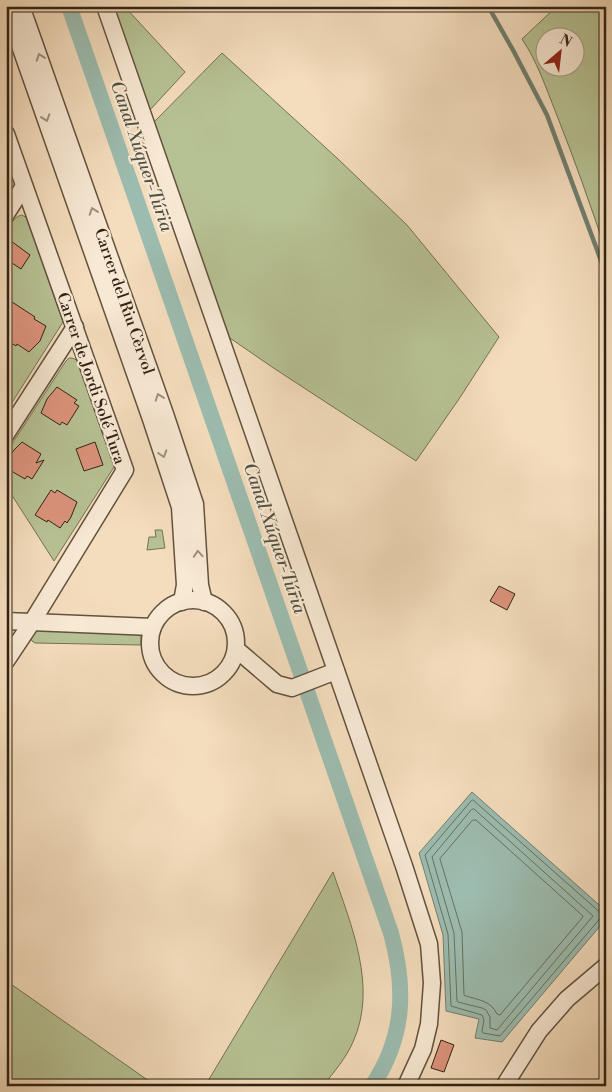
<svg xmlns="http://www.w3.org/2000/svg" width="612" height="1092" font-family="'Libre Bodoni',serif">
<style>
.green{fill:#b7c294;stroke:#747254;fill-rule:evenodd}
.water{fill:#9cbcaf;stroke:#717f71}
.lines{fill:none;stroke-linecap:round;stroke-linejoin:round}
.shore{stroke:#667062;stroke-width:1}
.stream{stroke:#717f71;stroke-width:4.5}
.canal{stroke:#9cbcaf;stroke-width:16}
.building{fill:#dd947d;stroke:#312314}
.minor-casing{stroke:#62523e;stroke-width:19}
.minor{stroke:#f8e9d4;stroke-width:16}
.oneway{stroke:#9e907e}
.labels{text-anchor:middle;stroke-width:4.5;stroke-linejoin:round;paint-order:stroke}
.street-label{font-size:16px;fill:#312314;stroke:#f8e9d4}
.water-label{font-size:18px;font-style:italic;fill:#515142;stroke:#f8e9d4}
</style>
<rect width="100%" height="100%" fill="#f4ddbd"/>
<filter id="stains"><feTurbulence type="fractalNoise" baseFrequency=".004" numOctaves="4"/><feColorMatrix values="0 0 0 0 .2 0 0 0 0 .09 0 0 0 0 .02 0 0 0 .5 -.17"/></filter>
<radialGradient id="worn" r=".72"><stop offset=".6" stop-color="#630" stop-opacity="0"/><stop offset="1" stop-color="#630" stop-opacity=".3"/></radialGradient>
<!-- green -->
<g class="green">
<polygon points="112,6 124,6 185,72 149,111"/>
<path d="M557,6H606V251C590,204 574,158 556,113C546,88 537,61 522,39ZM544,38H574V68H544Z"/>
<polygon points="222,53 337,158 407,225 499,337 459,399 416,461 272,367 227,336 153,123"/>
<path d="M22,215L27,218L63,322L6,412V233C10,226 14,216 22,215Z"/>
<polygon points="69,358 72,358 77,360 114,467 54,561 6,486 6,453 66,361"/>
<polygon points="155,530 162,530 165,548 147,550 149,537 156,537"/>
<polygon points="35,630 141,632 141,645 35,643 32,641 30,636"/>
<path d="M333,872C351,925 378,987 353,1042C346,1058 334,1072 323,1086H205Z"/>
<polygon points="8,982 156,1086 6,1086 6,986"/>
</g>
<!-- water -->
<polygon class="water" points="472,792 606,911 606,919 502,1042 475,1038 479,1019 446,1011 443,935 419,853"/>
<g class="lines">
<!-- shore -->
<g class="shore">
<polygon points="473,800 603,915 500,1036 483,1033 482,1031 484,1020 482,1015 451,1006 448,934 425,855 471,801"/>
<polygon points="474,809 593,916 497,1030 490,1028 490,1017 486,1010 482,1008 458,1002 457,1001 454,933 432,857 471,810"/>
<path d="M473,820H476L583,916L582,918L500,1015L497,1014C491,1001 479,1000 466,996L464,995L462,932L440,859Z"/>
</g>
<!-- stream -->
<polyline class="stream" points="488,6 513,50 547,115 606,274"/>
<!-- canal -->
<path class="canal" d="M69,6L391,933C406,988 405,1037 372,1086"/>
</g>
<!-- building -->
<g class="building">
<polygon points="11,241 30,255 21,269 6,259 6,249"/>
<polygon points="6,298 35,317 34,319 46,326 40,341 29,352 17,344 16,346 6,340"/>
<polygon points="57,387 77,400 74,403 79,406 67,425 62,422 60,425 41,413 47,399"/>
<polygon points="22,442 41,454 36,463 44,460 32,479 27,476 25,479 6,468 6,462 14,450"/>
<polygon points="95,442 103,465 84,471 76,449"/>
<polygon points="51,490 55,493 57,490 77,502 71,517 67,523 65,521 60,528 48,520 47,522 35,515"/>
<polygon points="499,586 515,594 507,610 490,601"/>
<polygon points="441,1040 454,1045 444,1072 431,1068"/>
</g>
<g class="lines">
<!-- minor casing -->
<g class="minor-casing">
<g id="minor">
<polyline points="6,6 151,419 180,507 185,585 182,602"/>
<polyline points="21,6 165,414 195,504 200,585 204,602"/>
<polyline points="105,6 404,866 429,944 432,983 429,1024 423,1049 406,1086"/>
<polyline points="6,134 125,470 32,622 6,661"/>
<polyline points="6,214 24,186"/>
<polyline points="6,434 75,327"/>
<circle cx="193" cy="643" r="43"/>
<polyline points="6,621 153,627"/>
<polyline points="236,649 277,684 292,688 336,671"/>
<polyline points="504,1086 539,1031 567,999 606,966"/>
</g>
</g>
<!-- minor -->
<use href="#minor" class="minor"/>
</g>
<!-- one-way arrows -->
<defs><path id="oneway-chevron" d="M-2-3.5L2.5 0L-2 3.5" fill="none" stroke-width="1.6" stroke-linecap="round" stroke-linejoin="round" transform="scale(1.25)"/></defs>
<g class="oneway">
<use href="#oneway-chevron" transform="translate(40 57) rotate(-109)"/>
<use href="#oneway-chevron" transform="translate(46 118) rotate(71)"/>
<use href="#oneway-chevron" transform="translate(93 211) rotate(-109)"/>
<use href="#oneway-chevron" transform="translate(159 397) rotate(-109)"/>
<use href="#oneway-chevron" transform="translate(163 454) rotate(72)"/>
<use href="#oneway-chevron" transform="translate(198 554) rotate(-94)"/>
</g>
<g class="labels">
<!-- street labels -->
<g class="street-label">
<text transform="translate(125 301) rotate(71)" y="6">Carrer del Riu Cèrvol</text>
<text transform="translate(92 378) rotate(71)" y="6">Carrer de Jordi Solé Tura</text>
</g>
<!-- water labels -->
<g class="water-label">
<text transform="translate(142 156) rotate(71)" y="6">Canal Xúquer-Túria</text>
<text transform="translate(275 538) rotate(71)" y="6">Canal Xúquer-Túria</text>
</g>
</g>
<!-- margin -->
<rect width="612" height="1092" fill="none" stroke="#f4ddbd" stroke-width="25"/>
<rect x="8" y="8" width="597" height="1077" fill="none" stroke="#312314" stroke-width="2.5"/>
<rect x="12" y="12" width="587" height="1067" fill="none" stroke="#312314"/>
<!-- north arrow -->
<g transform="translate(560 52) rotate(28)"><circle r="24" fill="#f8e9d4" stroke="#a89a87"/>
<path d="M0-4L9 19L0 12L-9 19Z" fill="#8f2418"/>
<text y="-8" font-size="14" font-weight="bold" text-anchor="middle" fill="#312314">N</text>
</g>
<rect width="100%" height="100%" filter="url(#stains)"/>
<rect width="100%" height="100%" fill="url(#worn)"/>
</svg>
